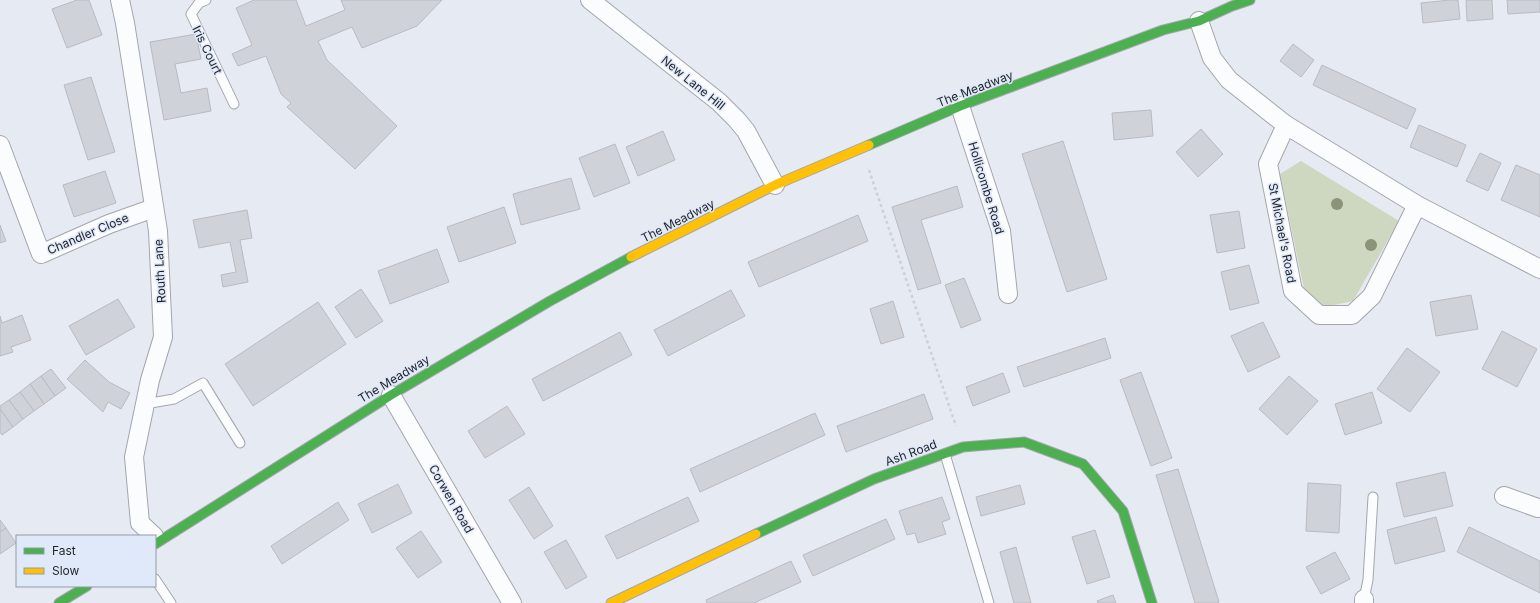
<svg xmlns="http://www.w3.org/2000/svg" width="1540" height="603" font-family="Inter,sans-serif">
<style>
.green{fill:#ced8c0}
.building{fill:#cfd3d9;stroke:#b8bbc2}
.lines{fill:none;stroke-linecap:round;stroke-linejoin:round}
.lane-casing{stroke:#a3a6ad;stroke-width:11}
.street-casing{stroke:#a3a6ad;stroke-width:20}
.fast-casing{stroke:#a3a6ad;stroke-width:11}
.slow-casing{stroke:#a3a6ad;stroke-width:11}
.path{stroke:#ced0d3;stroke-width:2.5;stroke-dasharray:3 3;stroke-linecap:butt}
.lane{stroke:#fbfcfd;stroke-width:9}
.street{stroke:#fbfcfd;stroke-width:18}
.fast{stroke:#4caf50;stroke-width:9}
.slow{stroke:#ffc107;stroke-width:9}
.tree{fill:#8b9479}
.labels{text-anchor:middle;stroke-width:3;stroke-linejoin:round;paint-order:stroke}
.street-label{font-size:12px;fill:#1f2328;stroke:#e0e9f9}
</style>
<rect width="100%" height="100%" fill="#e6eaf3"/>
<!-- green -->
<polygon class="green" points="1301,161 1399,221 1353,301 1324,307 1304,289 1280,174"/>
<!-- building -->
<g class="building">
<polygon points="77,0 89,0 102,35 67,48 52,9"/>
<polygon points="254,0 296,0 306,26 345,10 341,0 442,0 417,26 362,48 352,27 318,41 327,60 397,126 355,169 287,107 291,103 281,94 266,56 238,66 232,54 252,45 236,8"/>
<polygon points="1450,0 1458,0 1460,19 1423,23 1421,3"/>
<polygon points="1466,0 1492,0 1493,19 1467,21"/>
<polygon points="1507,0 1540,0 1540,12 1508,14"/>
<polygon points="196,34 201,59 175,64 181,93 207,88 211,111 164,120 150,42"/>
<polygon points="1293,44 1314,60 1301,77 1280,61"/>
<polygon points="1322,65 1416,109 1407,129 1313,85"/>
<polygon points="91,77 115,152 88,160 64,85"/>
<polygon points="1151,110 1153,136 1114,140 1112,113"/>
<polygon points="1419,125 1466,145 1457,167 1410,147"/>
<polygon points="1201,129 1223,154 1198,177 1176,152"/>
<polygon points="663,131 675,160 638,176 626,147"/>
<polygon points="1063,141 1107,279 1067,292 1022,154"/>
<polygon points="615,144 630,183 594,197 579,158"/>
<polygon points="1480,153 1501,163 1488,191 1466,181"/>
<polygon points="1516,165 1540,175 1540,217 1501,200"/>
<polygon points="105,171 116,203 74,217 63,185"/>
<polygon points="571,178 580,209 521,225 513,194"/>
<polygon points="957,186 963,207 921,220 941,283 918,290 892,207"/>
<polygon points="504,207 516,243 459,262 447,227"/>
<polygon points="247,210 252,238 240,240 248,282 223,287 221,275 236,272 230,242 199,248 193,220"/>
<polygon points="1239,211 1245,248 1217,253 1210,215"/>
<polygon points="858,215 868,241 759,287 748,262"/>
<polygon points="0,225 6,241 0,243"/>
<polygon points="437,249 449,282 390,304 378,271"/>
<polygon points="1249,265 1259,303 1230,310 1221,272"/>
<polygon points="964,278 981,320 961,328 945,285"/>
<polygon points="361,289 383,321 356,338 335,307"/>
<polygon points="731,290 745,316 668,356 654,330"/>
<polygon points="1471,295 1478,329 1436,336 1430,302"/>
<polygon points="118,299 135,327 86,355 69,326"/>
<polygon points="893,301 904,337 881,344 870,309"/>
<polygon points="318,302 346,344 253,406 225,364"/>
<polygon points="22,315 31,340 11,347 13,352 0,356 0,316 2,323"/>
<polygon points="1263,322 1280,357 1248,372 1231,336"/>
<polygon points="1502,331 1537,349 1517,387 1482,369"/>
<polygon points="620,332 632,355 543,401 532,379"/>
<polygon points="1105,338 1111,358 1024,387 1017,367"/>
<polygon points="1407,348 1440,372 1410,412 1377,389"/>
<polygon points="85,360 109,382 130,393 121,409 108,402 103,412 67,379"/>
<polygon points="51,369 66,388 55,396 41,376"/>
<polygon points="1141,372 1172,458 1151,466 1120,380"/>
<polygon points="1003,373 1010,392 973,406 966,387"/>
<polygon points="41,376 55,396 44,404 30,384"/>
<polygon points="1289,376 1318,401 1287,435 1259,409"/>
<polygon points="30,384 44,404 34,411 20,392"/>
<polygon points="20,392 34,411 23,419 9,400"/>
<polygon points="1372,392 1382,423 1345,435 1335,404"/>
<polygon points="924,394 933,419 846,452 837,426"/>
<polygon points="9,400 23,419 13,427 0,409 0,406"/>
<polygon points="507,406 525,434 485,458 468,431"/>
<polygon points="0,409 13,427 2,435 0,432"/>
<polygon points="815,413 825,435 700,492 690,469"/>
<polygon points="1178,469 1219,602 1217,603 1195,603 1156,475"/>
<polygon points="1445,472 1453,506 1404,517 1396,483"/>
<polygon points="1308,483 1341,485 1339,533 1306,531"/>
<polygon points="398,484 412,513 372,533 358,504"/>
<polygon points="1020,485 1025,504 981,516 976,497"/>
<polygon points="529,487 553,526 534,539 509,500"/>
<polygon points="688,497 699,521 617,559 605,536"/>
<polygon points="942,497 950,519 942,522 946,534 918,543 915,533 907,535 899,511"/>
<polygon points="338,502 349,520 282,564 271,546"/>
<polygon points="1436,517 1445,551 1395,564 1387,530"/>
<polygon points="886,519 895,539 813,576 803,555"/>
<polygon points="0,520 6,528 0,532"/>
<polygon points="1469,527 1540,561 1540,593 1457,552"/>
<polygon points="6,528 16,543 0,554 0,532"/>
<polygon points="1095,530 1110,577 1087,584 1072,537"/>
<polygon points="421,531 442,562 418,578 396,548"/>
<polygon points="566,540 587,577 566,589 544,552"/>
<polygon points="1016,547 1031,603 1014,603 1000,552"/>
<polygon points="1335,552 1350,579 1321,594 1306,567"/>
<polygon points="791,561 801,582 754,603 707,603 706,600"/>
<polygon points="1113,595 1116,603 1098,603 1097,601"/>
</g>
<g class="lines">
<!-- lane casing -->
<g class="lane-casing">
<g id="lane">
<polyline points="206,0 199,3 191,14 234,104"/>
<polyline points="145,404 174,399 203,383 240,443"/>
<polyline points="945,454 989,603"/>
<polyline points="155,579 171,603"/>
<polyline points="1364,599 1368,580 1373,497"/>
</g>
</g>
<!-- street casing -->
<g class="street-casing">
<g id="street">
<polyline points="120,0 125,23 158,231 163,337 150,380 134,457 140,523 154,536"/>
<polyline points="590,0 719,102 737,120 746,131 775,185"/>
<polyline points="1199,21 1212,58 1229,80 1286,125 1417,205 1540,269"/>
<polyline points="960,106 1001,231 1008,294"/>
<polyline points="1286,125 1268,164 1293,291 1319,315 1352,315 1372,296 1417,205"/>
<polyline points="0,145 41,254 109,224 154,208"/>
<polyline points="391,395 512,603"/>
<polyline points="1504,496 1538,508"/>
<polyline points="1364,603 1364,599"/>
</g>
</g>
<!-- fast casing -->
<g class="fast-casing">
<g id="fast">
<polyline points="869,145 960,106 1163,30 1199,21 1232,6 1250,0"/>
<polyline points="756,534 874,479 963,447 1024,442 1083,464 1123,511 1152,603"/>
<polyline points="155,544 391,395 550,301 631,257"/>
<polyline points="59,603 87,586"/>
</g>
</g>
<!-- slow casing -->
<g class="slow-casing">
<g id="slow">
<polyline points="631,257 775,185 869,145"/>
<polyline points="611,603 756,534"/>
</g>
</g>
<!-- path -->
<polyline class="path" points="869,170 956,426"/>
<!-- lane -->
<use href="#lane" class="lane"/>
<!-- street -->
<use href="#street" class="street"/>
<!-- fast -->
<use href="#fast" class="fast"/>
<!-- slow -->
<use href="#slow" class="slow"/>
</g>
<!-- trees -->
<g class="tree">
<circle cx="1337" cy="204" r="6"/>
<circle cx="1371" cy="245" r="6"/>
</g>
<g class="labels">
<!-- street labels -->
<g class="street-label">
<text transform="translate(207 50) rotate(64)" y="4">Iris Court</text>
<text transform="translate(693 83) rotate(39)" y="4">New Lane Hill</text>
<text transform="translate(975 89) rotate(-21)" y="4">The Meadway</text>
<text transform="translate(986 188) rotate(73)" y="4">Hollicombe Road</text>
<text transform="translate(678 221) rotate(-27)" y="4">The Meadway</text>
<text transform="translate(1282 233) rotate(79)" y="4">St Michael's Road</text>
<text transform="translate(88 234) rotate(-23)" y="4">Chandler Close</text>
<text transform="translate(160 271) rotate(-93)" y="4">Routh Lane</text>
<text transform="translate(394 379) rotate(-31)" y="4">The Meadway</text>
<text transform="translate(911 453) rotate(-20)" y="4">Ash Road</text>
<text transform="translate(451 499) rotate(60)" y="4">Corwen Road</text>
</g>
</g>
<!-- legend -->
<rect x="16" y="535" width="140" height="52" fill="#e0e9f9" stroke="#939aa5"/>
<rect x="24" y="548" width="20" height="6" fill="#4caf50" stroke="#939aa5"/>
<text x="52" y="555" font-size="12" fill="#1f2328">Fast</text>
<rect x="24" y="568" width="20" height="6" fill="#ffc107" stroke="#939aa5"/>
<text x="52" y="575" font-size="12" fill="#1f2328">Slow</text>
</svg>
